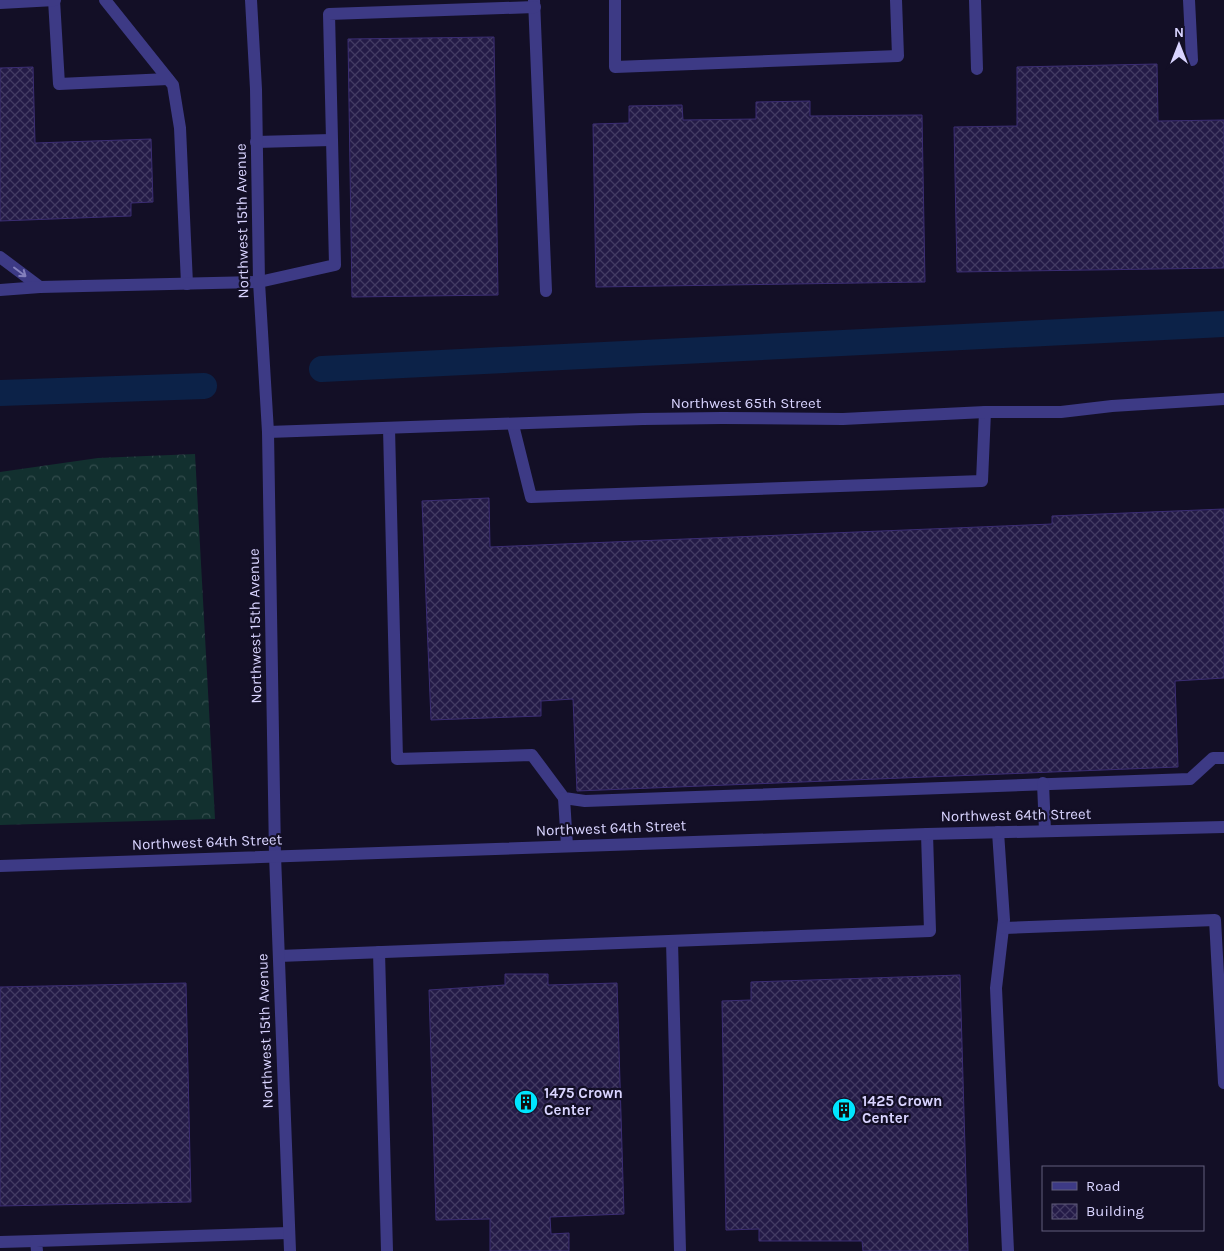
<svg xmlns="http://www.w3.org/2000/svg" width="1224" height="1251" font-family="Karla,sans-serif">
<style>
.forest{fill:url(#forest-crowns)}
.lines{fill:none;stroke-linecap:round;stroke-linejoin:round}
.canal{stroke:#0c2248;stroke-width:26}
.building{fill:url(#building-cross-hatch);stroke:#3b2d73}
.lane{stroke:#3d3a85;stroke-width:12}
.street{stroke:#3d3a85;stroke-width:12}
.oneway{stroke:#837fbc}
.labels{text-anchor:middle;stroke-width:4.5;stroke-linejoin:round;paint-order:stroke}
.street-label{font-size:15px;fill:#d9d4ff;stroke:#130f26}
.poi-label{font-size:15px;font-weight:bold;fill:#d9d4ff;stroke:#130f26;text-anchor:start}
</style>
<defs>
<pattern id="forest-crowns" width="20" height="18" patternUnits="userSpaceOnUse" patternTransform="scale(1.25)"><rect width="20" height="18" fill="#12302f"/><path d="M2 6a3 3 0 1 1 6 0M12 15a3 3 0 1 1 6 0" fill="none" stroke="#344d4e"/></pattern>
<pattern id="building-cross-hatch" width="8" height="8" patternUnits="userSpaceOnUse" patternTransform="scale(1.25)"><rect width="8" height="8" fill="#241b47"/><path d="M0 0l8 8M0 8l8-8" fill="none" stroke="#433b63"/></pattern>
</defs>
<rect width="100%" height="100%" fill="#130f26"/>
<!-- forest -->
<polygon class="forest" points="195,454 215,819 0,825 0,472 98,458"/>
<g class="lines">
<!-- canal -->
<g class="canal">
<polyline points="322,369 1224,324"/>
<polyline points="0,393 204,386"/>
</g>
</g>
<!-- building -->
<g class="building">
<polygon points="494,37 498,295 352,297 348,39"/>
<polygon points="1157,64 1158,121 1224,120 1224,268 957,272 954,127 1017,126 1017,67"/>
<polygon points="33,67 35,143 151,139 153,202 131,203 131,216 0,221 0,68"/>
<polygon points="810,101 810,116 922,115 925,282 596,287 593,124 629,123 629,106 682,105 683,120 756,119 756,102"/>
<polygon points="489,498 490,547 1052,524 1052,516 1224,509 1224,678 1175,681 1178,767 577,791 573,699 541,701 541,716 431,720 422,501"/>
<polygon points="505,974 548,974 548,985 617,983 624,1214 550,1217 551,1234 569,1233 569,1251 490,1251 490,1219 436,1220 429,990 505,985"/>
<polygon points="960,975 968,1251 863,1251 862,1241 759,1241 759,1229 726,1230 722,1001 751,1000 751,982"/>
<polygon points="186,983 191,1202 0,1206 0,987"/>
</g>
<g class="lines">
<!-- lane -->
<g class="lane">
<polyline points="54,0 59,84 168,79"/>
<polyline points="105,0 173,85 180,128 187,284"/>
<polyline points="534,0 546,291"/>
<polyline points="615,0 615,67 898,56 896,0"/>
<polyline points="975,0 977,69"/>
<polyline points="1189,0 1192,60"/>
<polyline points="0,3 55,0"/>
<polyline points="256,142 331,140"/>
<polyline points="0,257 40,287"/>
<polyline points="0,290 40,287 259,282 335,265 329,14 535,7"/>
<polyline points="513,425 531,497 982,481 985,412"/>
<polyline points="389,428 397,759 532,755 564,798 585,801 1190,779 1213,758 1224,758"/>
<polyline points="268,432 643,419 722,418 843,419 985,412 1061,412 1112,406 1224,399"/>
<polyline points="1043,783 1045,831"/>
<polyline points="564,798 567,846"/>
<polyline points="998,832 1004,920 996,988 1008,1251"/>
<polyline points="1004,928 1215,920 1224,1083"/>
<polyline points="672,941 680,1251"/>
<polyline points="379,952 387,1251"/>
<polyline points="279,956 930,931 927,834"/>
<polyline points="0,1242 36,1241"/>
<polyline points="37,1251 36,1241 289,1233"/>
</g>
<!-- street -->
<g class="street">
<polyline points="251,0 256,89 259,282 268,432 275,855 290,1251"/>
<polyline points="0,866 927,834 1224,827"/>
</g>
</g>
<!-- one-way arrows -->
<defs><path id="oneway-shaft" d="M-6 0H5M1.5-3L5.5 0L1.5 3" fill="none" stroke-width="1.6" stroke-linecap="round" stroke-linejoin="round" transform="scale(1.25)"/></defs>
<use class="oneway" href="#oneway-shaft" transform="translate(20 272) rotate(37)"/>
<!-- icons -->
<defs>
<g id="building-disc" transform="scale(1.25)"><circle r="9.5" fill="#00e5ff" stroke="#130f26"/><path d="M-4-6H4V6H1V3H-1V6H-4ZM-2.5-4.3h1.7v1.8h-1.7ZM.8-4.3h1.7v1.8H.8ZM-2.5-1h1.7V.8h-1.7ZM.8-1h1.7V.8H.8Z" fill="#111"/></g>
</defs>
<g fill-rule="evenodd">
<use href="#building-disc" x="526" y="1102"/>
<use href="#building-disc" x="844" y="1110"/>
</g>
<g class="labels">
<!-- street labels -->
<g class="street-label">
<text transform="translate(242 221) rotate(-91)" y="5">Northwest 15th Avenue</text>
<text x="746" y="408">Northwest 65th Street</text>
<text transform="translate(255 626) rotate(-91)" y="5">Northwest 15th Avenue</text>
<text transform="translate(1016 815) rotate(-1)" y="5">Northwest 64th Street</text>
<text transform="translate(611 828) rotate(-2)" y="5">Northwest 64th Street</text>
<text transform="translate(207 842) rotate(-2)" y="5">Northwest 64th Street</text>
<text transform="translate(265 1031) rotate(-92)" y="5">Northwest 15th Avenue</text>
</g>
<!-- poi labels -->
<g class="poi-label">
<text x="544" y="1098">1475 Crown<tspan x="544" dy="17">Center</tspan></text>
<text x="862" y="1106">1425 Crown<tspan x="862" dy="17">Center</tspan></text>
</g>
</g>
<!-- legend -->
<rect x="1042" y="1166" width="162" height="65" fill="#130f26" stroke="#625e7d"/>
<rect x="1052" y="1182" width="25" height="8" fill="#3d3a85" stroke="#625e7d"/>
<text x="1086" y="1191" font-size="15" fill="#d9d4ff">Road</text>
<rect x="1052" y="1204" width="25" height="15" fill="url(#building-cross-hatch)" stroke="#625e7d"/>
<text x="1086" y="1216" font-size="15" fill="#d9d4ff">Building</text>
<!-- north arrow -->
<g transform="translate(1179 45)" stroke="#130f26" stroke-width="4" paint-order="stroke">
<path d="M0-4L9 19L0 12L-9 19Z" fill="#d9d4ff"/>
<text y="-8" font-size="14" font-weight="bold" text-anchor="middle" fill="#d9d4ff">N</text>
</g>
</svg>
